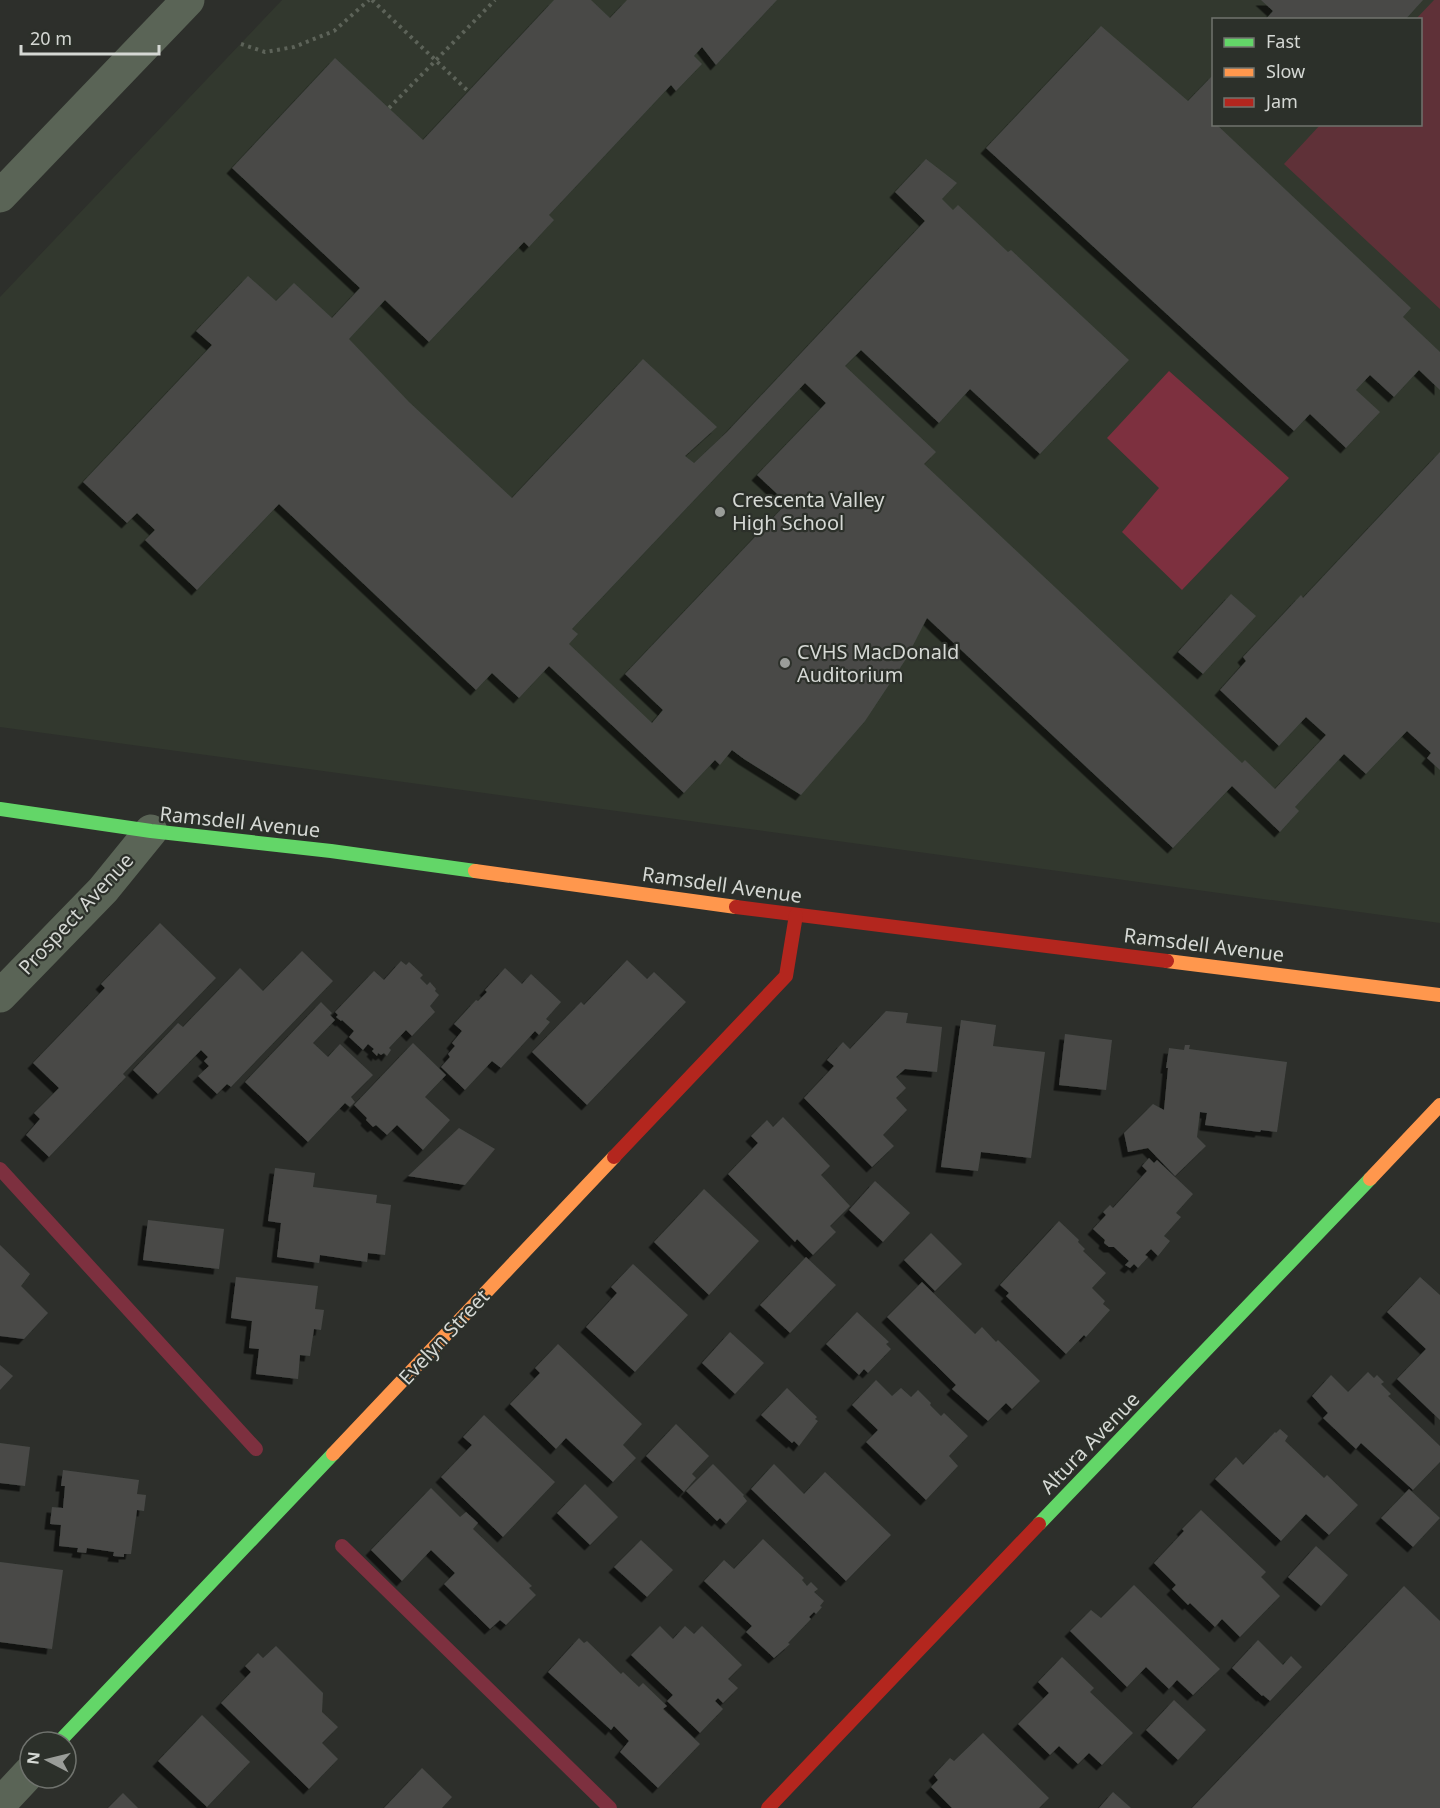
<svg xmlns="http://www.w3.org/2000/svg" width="1440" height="1808" font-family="'Noto Sans',sans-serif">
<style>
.built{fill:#32382e;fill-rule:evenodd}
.green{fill:#5f3138}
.water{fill:#7d303f}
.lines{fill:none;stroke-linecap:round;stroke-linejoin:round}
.stream{stroke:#7d303f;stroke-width:14}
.building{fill:#484a47;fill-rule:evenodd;filter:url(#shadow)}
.path{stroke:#5d6359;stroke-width:4;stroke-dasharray:3 4.5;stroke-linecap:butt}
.street{stroke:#5a6456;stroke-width:33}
.fast{stroke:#63d668;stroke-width:14}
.slow{stroke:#ff974d;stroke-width:14}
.jam{stroke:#b3261e;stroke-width:14}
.poi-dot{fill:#9a9d99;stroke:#2c302a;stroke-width:2}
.labels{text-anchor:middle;stroke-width:4.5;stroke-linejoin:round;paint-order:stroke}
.poi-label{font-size:20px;fill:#d5d8d4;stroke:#2c302a;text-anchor:start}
.street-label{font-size:20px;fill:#d5d8d4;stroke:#2c302a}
</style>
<defs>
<filter id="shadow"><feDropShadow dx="-5.5" dy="5.5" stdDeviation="0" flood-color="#0009"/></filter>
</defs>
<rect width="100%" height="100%" fill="#2d2f2b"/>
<!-- built -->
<path class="built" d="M282,0H1440V923L0,727V297ZM1214,20H1420V124H1214Z"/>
<!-- green -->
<polygon class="green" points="1434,0 1440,0 1440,309 1284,164 1320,125 1420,124 1420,20 1416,19"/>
<!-- water -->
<polygon class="water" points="1169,371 1289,478 1182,590 1122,532 1159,488 1107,438"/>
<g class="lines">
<!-- stream -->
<g class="stream">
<polyline points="0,1169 256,1449"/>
<polyline points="342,1546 610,1808"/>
</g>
</g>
<!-- building -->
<g class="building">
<path d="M554,0H591L610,18L627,0H777L716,65L702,47L694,56L702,64L676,91L671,85L549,215L554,220L529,247L524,242L429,342L385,300L349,339L409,402L512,498L643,359L717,427L685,456L694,463L727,432L925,221L895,192L926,159L957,183L942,199L953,210L958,205L1008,252L1011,250L1129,360L1040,454L970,389L939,423L861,350L845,366L936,452L924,464L1242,763L1245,760L1275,789L1326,735L1306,717L1279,746L1220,690L1246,661L1243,657L1301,595L1303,598L1440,452V770L1427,758L1431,753L1407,731L1366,774L1344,754L1295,807L1299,811L1280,832L1232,786L1173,848L927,618L906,659L865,721L801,795L744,759L732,750L720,765L715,760L684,793L549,666L519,698L492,673L476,690L279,504L197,590L145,540L155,530L137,513L127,523L83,482L212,345L196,331L248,276L276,301L294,283L332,318L360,288L232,168L335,58L423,140ZM805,383L826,403L757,475L787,503L625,674L663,710L652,723L569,644L578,634L572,629Z"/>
<polygon points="1261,0 1423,0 1405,20 1265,20 1273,11"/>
<polygon points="1101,26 1188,101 1214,74 1214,124 1216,124 1411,308 1403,317 1440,352 1440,390 1419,370 1394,397 1370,375 1356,390 1380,412 1346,448 1310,414 1294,431 986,148"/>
<polygon points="1231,594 1256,616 1203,674 1178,652"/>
<polygon points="160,923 216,978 123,1074 126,1077 49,1157 26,1135 40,1119 34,1113 59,1088 33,1063 105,988 101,984"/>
<polygon points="302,951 333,981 231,1087 227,1084 217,1094 198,1076 209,1066 204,1061 208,1057 201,1050 158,1094 133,1070 178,1023 183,1027 240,968 263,991"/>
<polygon points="627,960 647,979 654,972 686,1002 587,1105 532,1052 581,1002 584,1005"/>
<polygon points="401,961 406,965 409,962 423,975 420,978 427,985 430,982 436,989 435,991 439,995 430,1006 435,1012 412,1036 406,1030 389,1048 391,1050 387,1056 384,1053 381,1055 378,1053 377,1056 372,1051 374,1049 368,1044 363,1050 349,1037 354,1031 342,1020 341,1021 336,1017 338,1015 335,1012 374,971 384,980"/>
<polygon points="505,968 522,984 531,974 561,1002 546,1019 550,1022 539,1035 535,1031 501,1068 492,1061 465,1090 441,1067 450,1057 448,1054 455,1046 452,1043 462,1031 454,1024 476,1000 478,1001 487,992 485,990"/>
<polygon points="321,1002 332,1013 330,1015 335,1020 313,1043 328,1057 340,1044 373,1075 351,1097 355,1102 350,1107 345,1103 308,1142 245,1082"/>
<polygon points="886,1011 908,1013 906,1023 942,1027 937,1072 905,1069 896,1077 906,1088 896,1098 907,1110 883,1135 894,1146 872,1167 804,1098 834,1066 827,1060 843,1042 850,1049"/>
<polygon points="961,1020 996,1025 993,1046 1045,1052 1031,1158 981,1152 978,1171 941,1167"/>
<polygon points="1065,1034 1112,1040 1106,1090 1059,1085"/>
<polygon points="413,1043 446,1075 425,1097 450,1120 423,1150 397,1125 387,1135 376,1125 373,1127 366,1120 367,1118 354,1105"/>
<polygon points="1185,1045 1190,1045 1189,1049 1287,1062 1277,1132 1261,1130 1260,1132 1205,1125 1207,1113 1200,1112 1197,1137 1206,1146 1175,1176 1148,1148 1128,1152 1124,1133 1153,1104 1164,1110 1168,1068 1166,1068 1169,1048 1184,1050"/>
<polygon points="783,1117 830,1166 821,1175 850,1206 830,1226 836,1232 813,1255 797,1239 795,1242 728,1174 758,1143 751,1136 767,1120 773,1127"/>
<polygon points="459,1128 495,1149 465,1185 408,1176"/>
<polygon points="1149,1158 1154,1163 1157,1160 1193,1194 1176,1213 1181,1217 1164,1236 1170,1241 1158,1256 1151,1249 1145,1255 1148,1257 1138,1268 1134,1264 1130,1268 1125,1265 1129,1261 1114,1247 1109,1247 1104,1243 1105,1240 1093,1229 1106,1215 1103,1212 1110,1205 1113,1208 1147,1171 1142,1166"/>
<polygon points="275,1168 315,1173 313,1187 377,1195 376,1203 391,1205 385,1255 368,1253 367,1262 320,1255 319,1263 277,1257 281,1223 268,1221"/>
<polygon points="875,1181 910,1213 883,1242 849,1210"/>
<polygon points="704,1189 759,1241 709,1295 654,1242"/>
<polygon points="148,1220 224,1229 219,1269 143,1260"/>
<polygon points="1059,1221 1079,1240 1078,1242 1085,1249 1083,1251 1106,1273 1092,1288 1105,1301 1103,1304 1110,1310 1086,1337 1084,1335 1066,1354 1006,1296 1009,1293 1000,1285"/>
<polygon points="931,1233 962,1264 935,1291 904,1260"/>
<polygon points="0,1245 30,1274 21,1286 48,1313 24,1339 0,1336"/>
<polygon points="806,1257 836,1285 790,1333 760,1305"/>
<polygon points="633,1264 688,1315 635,1372 586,1327 617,1293 611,1287"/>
<polygon points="236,1277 318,1286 315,1309 324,1310 321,1330 314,1329 310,1356 300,1355 298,1379 256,1374 259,1349 249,1348 252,1321 231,1318"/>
<polygon points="1420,1277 1440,1295 1440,1420 1397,1379 1426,1349 1387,1312"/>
<polygon points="922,1282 975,1334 982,1327 996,1342 998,1340 1040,1381 1012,1409 1006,1403 988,1421 952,1389 956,1385 887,1317"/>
<polygon points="857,1312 889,1342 886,1344 891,1349 868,1373 864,1369 859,1375 826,1344"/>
<polygon points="730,1332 764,1363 735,1394 702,1363"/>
<polygon points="558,1344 642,1424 623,1445 636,1458 613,1482 566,1438 556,1449 510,1404 540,1373 535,1368"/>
<polygon points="0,1365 13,1376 0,1390"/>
<polygon points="1368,1372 1374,1378 1377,1375 1384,1382 1381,1384 1391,1394 1388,1396 1440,1446 1440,1462 1413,1490 1361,1443 1356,1449 1323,1418 1328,1413 1312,1396 1331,1375 1348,1392"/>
<polygon points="876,1380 892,1396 901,1388 911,1397 918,1390 931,1403 930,1405 941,1416 944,1413 968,1436 949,1456 958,1466 926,1500 866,1442 878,1430 852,1405"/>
<polygon points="787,1388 817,1417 815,1419 818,1421 799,1446 794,1441 792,1443 761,1415"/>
<polygon points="484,1415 555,1482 503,1537 441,1477 472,1445 463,1437"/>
<polygon points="676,1424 709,1456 692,1474 696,1478 684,1492 646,1456"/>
<polygon points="1280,1429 1288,1436 1285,1441 1324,1478 1327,1475 1358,1505 1329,1535 1306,1514 1281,1541 1215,1479 1236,1457 1243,1465 1275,1432 1276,1433"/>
<polygon points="0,1443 30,1447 25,1486 0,1483"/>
<polygon points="713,1464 744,1495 743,1496 747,1501 726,1524 720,1518 717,1521 686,1491"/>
<polygon points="774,1464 804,1494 825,1472 891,1535 846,1581 751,1489"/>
<polygon points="63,1470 139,1480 137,1494 146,1495 144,1511 137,1510 131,1554 124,1554 124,1557 113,1556 114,1552 87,1548 86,1553 77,1552 78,1548 59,1546 61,1525 50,1524 52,1507 63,1508 65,1486 61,1486"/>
<polygon points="585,1484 618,1517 590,1545 557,1513"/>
<polygon points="431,1488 460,1517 466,1512 478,1523 473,1529 532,1586 529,1588 536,1595 506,1625 500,1620 490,1629 444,1584 455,1573 431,1550 402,1581 371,1550"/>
<polygon points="1409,1489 1440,1518 1413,1547 1381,1518"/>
<polygon points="1201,1510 1266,1572 1261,1577 1280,1596 1240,1637 1222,1619 1215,1627 1190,1603 1188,1605 1172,1589 1176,1585 1154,1563 1184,1531 1182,1529"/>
<polygon points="763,1539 804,1578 802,1580 807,1586 811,1582 818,1589 814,1592 824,1601 820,1606 822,1607 816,1614 814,1612 809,1617 811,1619 788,1643 790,1644 774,1658 746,1632 752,1626 704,1581 724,1560 734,1569"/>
<polygon points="641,1540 673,1570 647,1597 614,1567"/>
<polygon points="1316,1546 1348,1575 1321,1606 1288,1577"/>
<polygon points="0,1562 63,1570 52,1649 0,1642"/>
<polygon points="1134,1585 1220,1669 1193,1695 1177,1680 1169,1689 1146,1667 1127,1687 1070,1631 1091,1610 1101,1618"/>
<polygon points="1404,1586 1440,1621 1440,1808 1192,1808"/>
<polygon points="660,1626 673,1639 685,1626 694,1634 702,1626 742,1665 728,1679 738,1688 723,1703 718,1698 715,1701 723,1709 700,1733 667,1701 673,1695 631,1655"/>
<polygon points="579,1638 584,1643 587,1641 621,1674 623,1672 639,1687 643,1683 667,1706 663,1709 700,1744 658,1788 620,1752 629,1741 614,1726 611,1730 548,1672"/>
<polygon points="1258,1640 1283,1665 1291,1656 1302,1667 1270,1701 1263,1695 1262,1696 1232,1668"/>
<polygon points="276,1646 323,1693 322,1712 338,1727 322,1743 338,1759 309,1789 221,1703 251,1672 245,1666 258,1653 263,1658"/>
<polygon points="1062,1657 1094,1688 1090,1692 1133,1733 1102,1765 1089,1753 1078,1764 1059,1746 1050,1755 1018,1724 1049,1693 1038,1682"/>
<polygon points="1174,1700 1206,1730 1178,1760 1146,1730"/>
<polygon points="202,1715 250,1762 207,1807 158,1761"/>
<polygon points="983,1733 1049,1798 1039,1808 952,1808 931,1787 938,1780 934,1775 950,1758 954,1761"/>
<polygon points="422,1768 452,1797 442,1808 384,1808"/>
<polygon points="1113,1792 1131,1808 1099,1808"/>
<polygon points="123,1793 138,1808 108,1808"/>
</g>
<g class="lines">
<!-- path -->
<g class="path">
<polyline points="372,0 468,91"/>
<polyline points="241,44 265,52 294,47 334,31 369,0"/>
<polyline points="389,108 495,0"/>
</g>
<!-- street -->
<g class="street">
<polyline points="0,196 188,0"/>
<polyline points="0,996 103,890 151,831"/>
<polyline points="0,1804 30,1772"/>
</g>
<!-- fast -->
<g class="fast">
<polyline points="0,809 151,831 331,851 475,871"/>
<polyline points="1039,1524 1370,1179"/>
<polyline points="59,1742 333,1454"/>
</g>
<!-- slow -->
<g class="slow">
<polyline points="475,871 736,907"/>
<polyline points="1167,961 1440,995"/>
<polyline points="1370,1179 1440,1105"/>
<polyline points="333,1454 614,1157"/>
</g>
<!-- jam -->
<g class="jam">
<polyline points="736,907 1167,961"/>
<polyline points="614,1157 786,976 796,915"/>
<polyline points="768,1808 1039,1524"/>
</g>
</g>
<!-- markers -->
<g class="poi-dot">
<circle cx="720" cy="512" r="6"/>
<circle cx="785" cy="663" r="6"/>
</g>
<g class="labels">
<!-- poi labels -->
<g class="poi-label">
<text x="732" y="507">Crescenta Valley<tspan x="732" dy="23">High School</tspan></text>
<text x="797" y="659">CVHS MacDonald<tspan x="797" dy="23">Auditorium</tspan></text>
</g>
<!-- street labels -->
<g class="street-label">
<text transform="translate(240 822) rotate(6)" y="7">Ramsdell Avenue</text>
<text transform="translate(722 885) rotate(8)" y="7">Ramsdell Avenue</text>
<text transform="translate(76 914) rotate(-47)" y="7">Prospect Avenue</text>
<text transform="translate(1204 945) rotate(7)" y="7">Ramsdell Avenue</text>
<text transform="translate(444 1337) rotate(-47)" y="7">Evelyn Street</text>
<text transform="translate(1090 1443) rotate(-46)" y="7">Altura Avenue</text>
</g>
</g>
<!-- legend -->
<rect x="1212" y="18" width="210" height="108" fill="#2c302a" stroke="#70736e" stroke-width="1.5"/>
<rect x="1224" y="38" width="30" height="9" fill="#63d668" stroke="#70736e" stroke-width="1.5"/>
<text x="1266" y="48" font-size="18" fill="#d5d8d4">Fast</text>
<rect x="1224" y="68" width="30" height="9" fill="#ff974d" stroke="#70736e" stroke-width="1.5"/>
<text x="1266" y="78" font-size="18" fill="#d5d8d4">Slow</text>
<rect x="1224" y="98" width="30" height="9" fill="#b3261e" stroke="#70736e" stroke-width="1.5"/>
<text x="1266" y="108" font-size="18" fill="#d5d8d4">Jam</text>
<!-- north arrow -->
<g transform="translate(48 1760) rotate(277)"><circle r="28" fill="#2c302a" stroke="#70736e" stroke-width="1.5"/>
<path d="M0-4.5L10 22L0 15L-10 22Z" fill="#9a9d99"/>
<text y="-9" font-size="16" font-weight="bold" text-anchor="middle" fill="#d5d8d4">N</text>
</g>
<!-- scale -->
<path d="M21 45v9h138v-9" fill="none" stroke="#d5d8d4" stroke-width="3"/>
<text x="30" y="45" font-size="18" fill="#d5d8d4" stroke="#2c302a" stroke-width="4.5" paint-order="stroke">20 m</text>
</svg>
